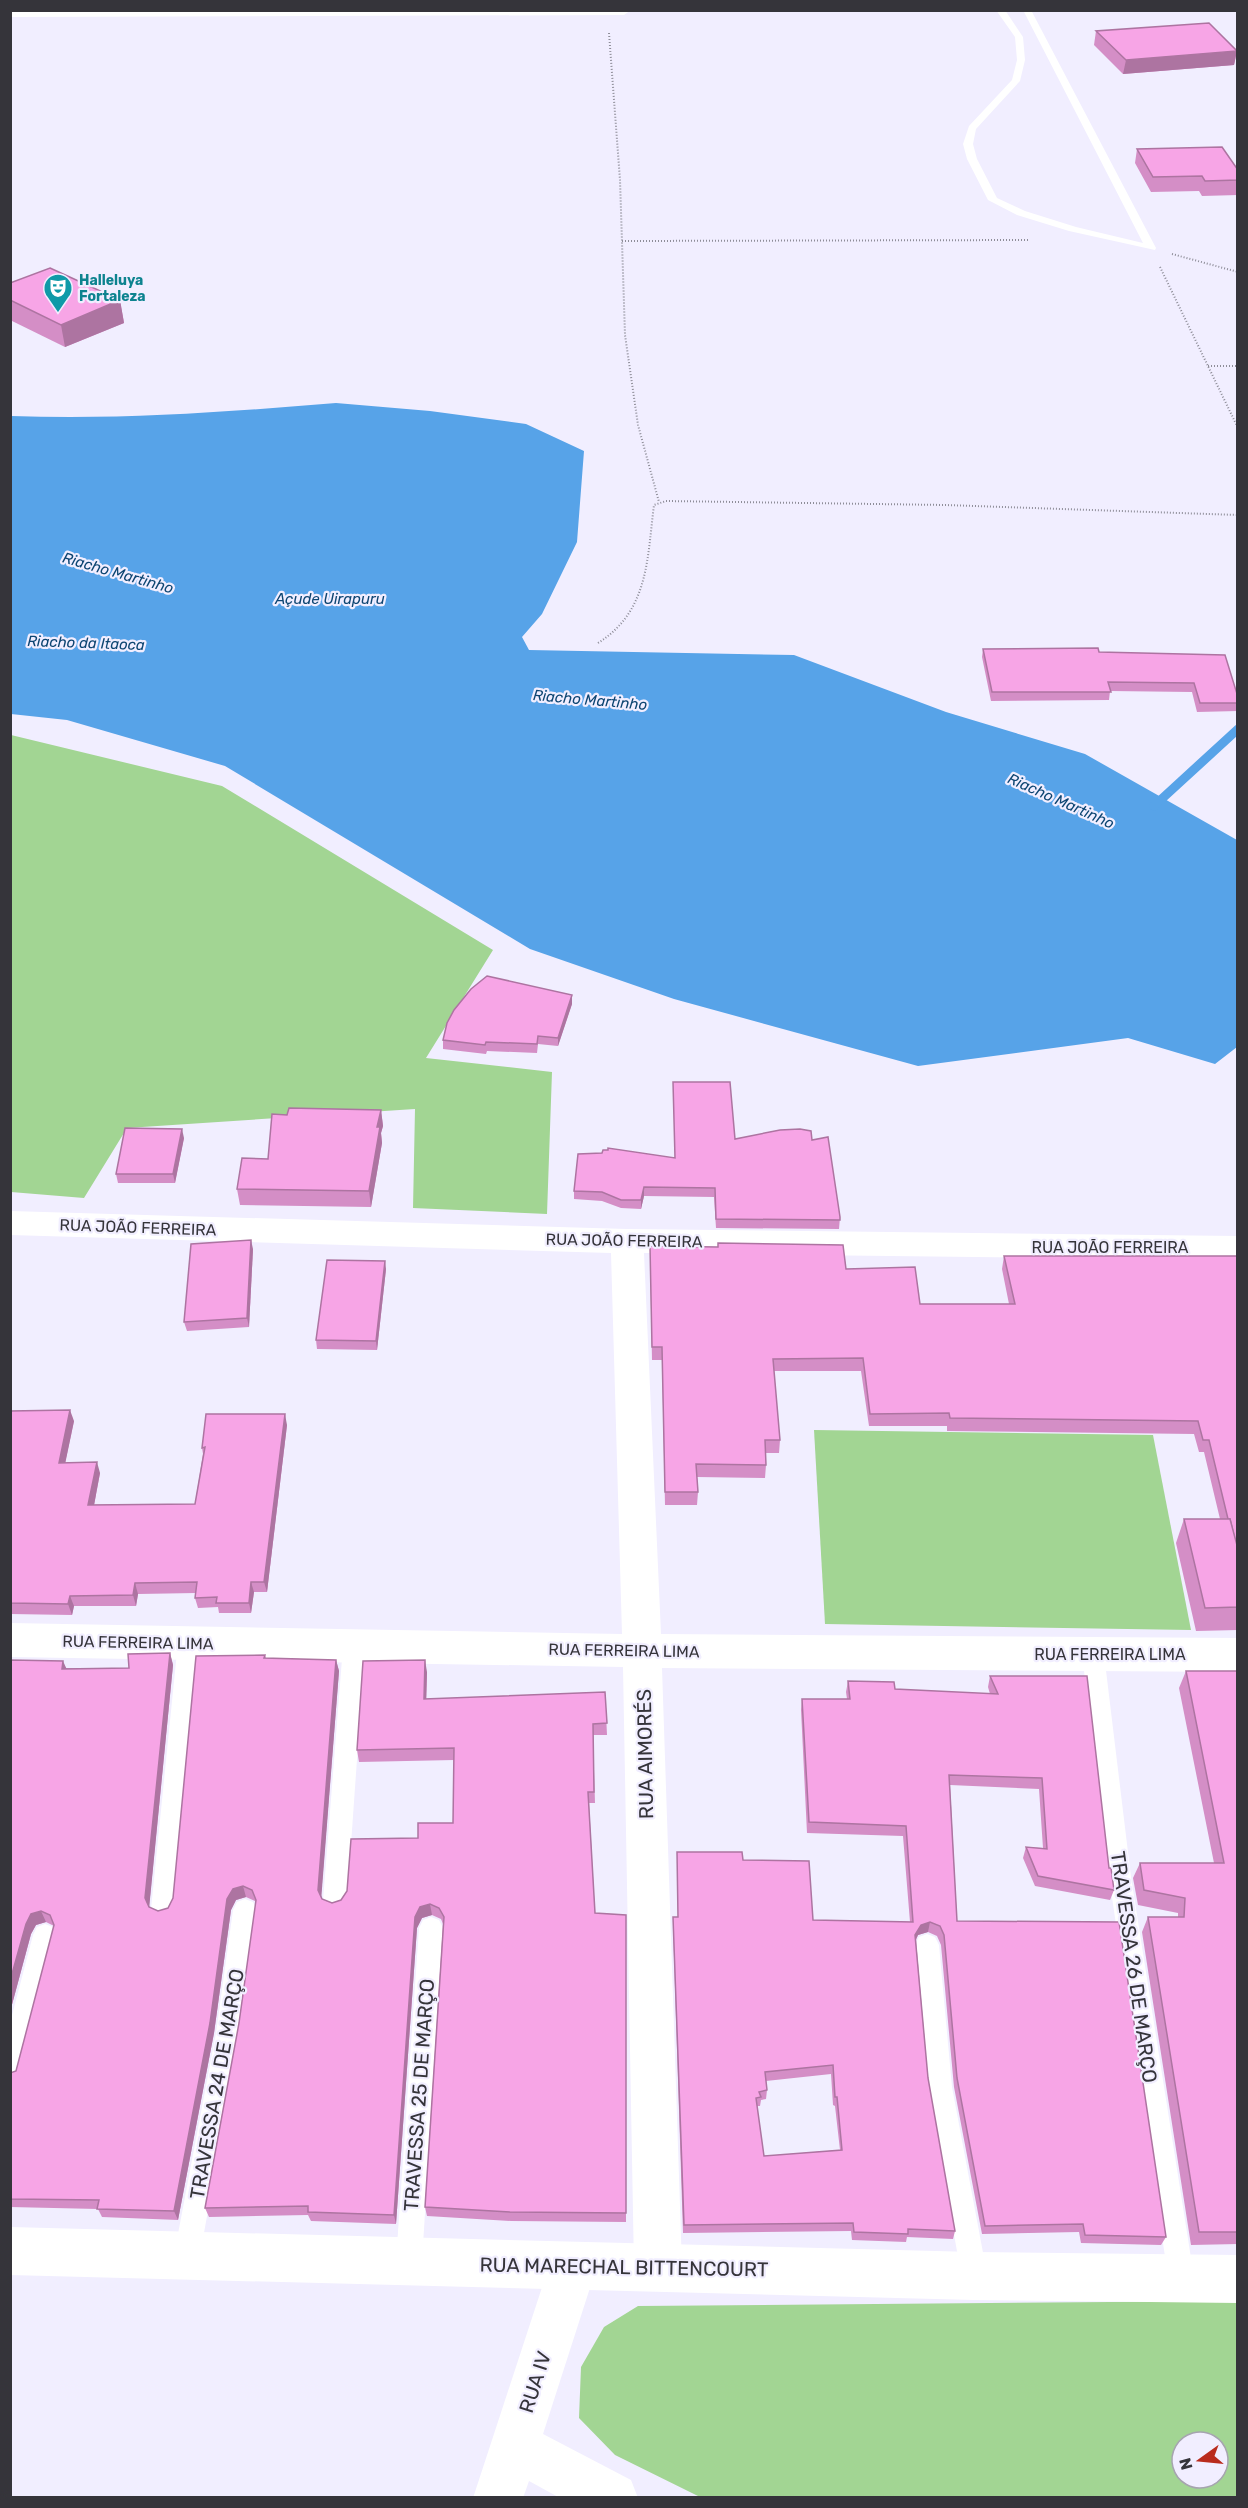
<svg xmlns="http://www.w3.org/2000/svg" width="1248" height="2508" font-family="Rubik,sans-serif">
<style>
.green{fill:#a2d593;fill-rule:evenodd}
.water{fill:#57a3e8}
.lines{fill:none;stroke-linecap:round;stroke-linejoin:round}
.stream{stroke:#57a3e8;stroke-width:9}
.path{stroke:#8e8d98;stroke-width:2;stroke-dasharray:1 2;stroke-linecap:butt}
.service{fill:#fff;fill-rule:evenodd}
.minor{fill:#fff;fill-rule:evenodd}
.secondary{fill:#fff;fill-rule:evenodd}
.wall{fill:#d48ec6;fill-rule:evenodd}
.shaded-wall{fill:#ad74a1}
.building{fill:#f7a5e6;stroke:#ad74a1;stroke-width:1.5;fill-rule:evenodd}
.labels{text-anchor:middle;stroke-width:4.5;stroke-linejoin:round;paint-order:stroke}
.far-culture-label{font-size:14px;font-weight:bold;fill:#0d838f;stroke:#f1eeff;text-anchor:start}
.far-water-label{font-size:15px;font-style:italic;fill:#0d4572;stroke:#f1eeff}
.street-label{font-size:16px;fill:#35343a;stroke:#f1eeff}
.near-street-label{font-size:20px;fill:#35343a;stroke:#f1eeff}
</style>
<rect width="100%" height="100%" fill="#f1eeff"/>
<!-- green -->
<g class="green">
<polygon points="11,735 222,786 493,950 426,1058 552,1072 547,1214 413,1208 415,1109 127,1128 84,1198 11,1192"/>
<polygon points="814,1430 1153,1435 1191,1630 825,1624"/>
<path d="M1237,2301V2497H700L615,2455L579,2418L581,2367L604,2327L638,2306ZM1182,2442H1218V2478H1182Z"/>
</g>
<!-- water -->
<path class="water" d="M336,403L430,411L526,424L584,451L577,542L542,614L522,637L529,650L794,655L946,712L1085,754L1237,840V1047L1215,1064L1128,1038L918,1066L674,999L530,949L225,766L67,720L11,714V416C119,420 228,412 336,403Z"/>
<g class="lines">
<!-- stream -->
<polyline class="stream" points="1154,806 1238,729"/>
<!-- path -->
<g class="path">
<polyline points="609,33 620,180 625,335 638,425 659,502"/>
<polyline points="622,241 1030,240"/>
<polyline points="1172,254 1238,272"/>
<polyline points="1160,267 1238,428"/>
<polyline points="1208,366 1238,366"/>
<path d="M598,643C649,611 647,559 654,505L666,501L945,505L1238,515"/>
</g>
<!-- service -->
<g class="service">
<polygon points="996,10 1005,10 1023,37 1025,60 1020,81 976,129 973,144 977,159 997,198 1025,211 1076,227 1143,243 1023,10 1031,10 1156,248 1155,250 1069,231 1017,215 988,200 967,159 963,144 969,126 1012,80 1017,60 1015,37"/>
<polygon points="189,1633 196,1636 200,1642 175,1909 171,1917 163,1920 155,1917 151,1909 178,1642 182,1636"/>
<polygon points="354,1637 361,1640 365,1646 347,1901 343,1909 335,1912 327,1909 323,1901 343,1646 347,1640"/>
<polygon points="1093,1645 1100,1648 1104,1654 1131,1877 1194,2277 1190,2286 1181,2290 1172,2286 1168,2277 1109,1877 1082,1654 1086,1648"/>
<polygon points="245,1899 253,1902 257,1910 240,2033 200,2255 196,2264 187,2268 178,2264 174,2255 216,2033 233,1910 237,1902"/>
<polygon points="431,1917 439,1920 443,1928 422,2261 418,2270 409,2274 400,2270 396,2261 419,1928 423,1920"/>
<polygon points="45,1924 53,1927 57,1935 22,2071 19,2080 10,2083 10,2023 33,1935 37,1927"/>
<polygon points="927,1934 935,1937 939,1945 952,2087 987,2274 983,2283 974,2287 965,2283 961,2274 928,2087 915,1945 919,1937"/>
</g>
<!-- minor -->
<g class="minor">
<polygon points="10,10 631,10 624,15 10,17"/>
<polygon points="10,1211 627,1229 1238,1236 1238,1260 644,1253 661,1634 1238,1638 1238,1672 662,1668 682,2267 675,2284 658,2291 641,2284 634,2267 623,1667 10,1657 10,1623 622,1634 611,1253 10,1235"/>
<polygon points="573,2242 590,2249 597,2266 543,2434 631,2480 638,2498 560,2498 529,2481 523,2498 473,2498 549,2266 556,2249"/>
</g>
<!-- secondary -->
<polygon class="secondary" points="10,2227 974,2252 1238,2255 1238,2303 974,2300 10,2275"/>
</g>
<!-- wall -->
<g class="wall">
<polygon points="1096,31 1237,51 1234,65 1123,74 1094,45"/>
<polygon points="1137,149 1238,170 1238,195 1202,196 1199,191 1151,192 1135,163"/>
<polygon points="10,283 120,300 124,323 65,347 10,320"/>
<polygon points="983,649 1099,652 1238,697 1238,711 1197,712 1192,692 1110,691 1109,700 991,701 982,657"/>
<polygon points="572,1004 558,1046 538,1044 537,1053 487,1051 486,1054 443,1049 443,1040"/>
<polygon points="381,1110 383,1126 381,1133 382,1143 371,1207 240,1205 237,1189 268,1159 287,1115"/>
<polygon points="184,1138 175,1183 118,1183 116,1174"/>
<polygon points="735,1139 812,1140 840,1217 839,1229 716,1228 714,1197 644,1196 641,1209 621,1208 602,1201 574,1199 574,1191"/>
<polygon points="253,1249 249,1327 187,1331 184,1322"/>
<polygon points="1004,1256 1238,1256 1238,1630 1196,1631 1176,1543 1184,1519 1220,1519 1204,1452 1199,1452 1194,1434 947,1431 947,1426 869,1426 861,1371 774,1371 780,1440 779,1453 765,1453 766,1465 765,1478 697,1477 698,1492 697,1505 665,1505 662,1360 652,1360 650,1259 846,1269 920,1304 1009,1304 1002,1269"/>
<polygon points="386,1269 377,1350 317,1349 316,1340"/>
<polygon points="10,1411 74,1421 65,1463 100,1473 94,1505 195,1504 203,1454 202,1448 287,1425 267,1592 254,1592 251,1613 219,1613 218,1607 198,1608 195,1598 196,1593 138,1594 136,1606 74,1606 72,1615 10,1614"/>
<polygon points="170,1653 173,1665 149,1907 158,1911 168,1908 173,1898 265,1655 266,1658 336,1660 339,1671 321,1896 322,1899 332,1903 341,1900 418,1838 453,1823 454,1760 359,1762 357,1750 427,1672 426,1699 605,1692 607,1735 593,1735 595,1803 589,1803 595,1913 626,1915 626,2222 511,2221 427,2216 425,2207 443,1924 441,1919 432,1915 422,1918 417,1928 396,2224 311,2221 308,2215 209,2217 205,2208 239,2023 256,1902 255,1901 246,1897 236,1900 231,1910 214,2033 178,2220 102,2217 98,2209 10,2207 10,2073 16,2071 54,1926 46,1922 36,1925 31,1934 10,2012 10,1660 66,1668 129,1668"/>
<polygon points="1186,1671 1238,1671 1238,2244 1191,2245 1142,1932 1148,1917 1178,1917 1178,1913 1138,1905 1133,1878 1140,1863 1214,1863 1179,1688"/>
<path d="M990,1676L1109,1868L1114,1890L1110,1900L1035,1886L1023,1858L1026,1847L1043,1848L1039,1789L950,1785L957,1921L1166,2237L1161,2245L1081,2243L1079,2232L982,2234L954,2087L941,1945L937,1936L928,1932L918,1935L916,1940L928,2078L955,2231L953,2239L907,2237L906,2242L852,2240L851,2231L683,2233L673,1927V1917H678L677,1852L743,1860L813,1920L910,1922L903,1836L807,1833L801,1710L802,1699H847L846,1692L848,1681L895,1689L990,1694L988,1687ZM831,2074L833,2105L835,2106L840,2150L764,2156L757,2106H760L761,2100L766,2099L767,2090L766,2081Z"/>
</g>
<!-- shaded-wall -->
<g class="shaded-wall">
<polygon points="1237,51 1234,65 1123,74 1126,60"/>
<polygon points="120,300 124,323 65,347 61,325"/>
<polygon points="572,995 572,1004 558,1046 558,1038"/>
<polygon points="381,1110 383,1126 381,1133 382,1143 371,1207 369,1191 377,1127"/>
<polygon points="182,1129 184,1138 175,1183 173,1174"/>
<polygon points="644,1187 644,1196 641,1209 641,1200"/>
<polygon points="251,1240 253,1249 249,1327 247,1318"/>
<polygon points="385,1261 386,1269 377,1350 376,1341"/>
<polygon points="70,1410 74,1421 63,1474 59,1463"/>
<polygon points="285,1414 287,1425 267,1592 264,1582"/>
<polygon points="97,1462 100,1473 92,1516 88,1505"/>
<polygon points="251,1582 254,1592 251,1613 249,1603"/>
<polygon points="135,1583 138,1594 136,1606 133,1595"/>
<polygon points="70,1596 74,1606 72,1615 68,1604"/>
<polygon points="170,1653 173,1665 149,1909 145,1898"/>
<polygon points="336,1660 339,1671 321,1901 318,1890"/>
<polygon points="425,1660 427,1672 426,1711 424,1699"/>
<polygon points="63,1661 68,1672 62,1669"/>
<polygon points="243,1886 246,1897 236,1900 231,1910 214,2033 178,2220 174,2211 227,1899 233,1889"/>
<polygon points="430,1904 432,1915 422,1918 417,1928 396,2224 394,2215 415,1917 420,1907"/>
<polygon points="41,1911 46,1922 36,1925 31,1934 10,2012 10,1981 26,1924 31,1914"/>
<polygon points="930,1922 928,1932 918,1935 913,1945 915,1935 921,1925"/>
</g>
<!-- building -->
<g class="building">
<polygon points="1209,23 1237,51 1126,60 1096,31"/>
<polygon points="1222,147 1238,170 1238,180 1205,181 1202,176 1153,177 1137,149"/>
<polygon points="50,268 120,300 61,325 10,300 10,283"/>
<polygon points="1098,648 1099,652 1225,655 1238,697 1238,703 1200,703 1194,683 1108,682 1111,692 992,692 983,649"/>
<polygon points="487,976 572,995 558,1038 538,1036 537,1044 486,1042 485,1045 443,1040 447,1023 454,1010 471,989"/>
<polygon points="673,1082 730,1082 735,1139 780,1130 800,1129 811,1131 812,1140 828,1137 840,1217 840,1220 716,1219 715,1188 644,1187 641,1200 621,1200 602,1192 574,1191 578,1154 602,1153 603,1150 608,1150 608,1148 675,1158"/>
<polygon points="289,1108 381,1110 377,1127 380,1127 369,1191 237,1189 242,1158 268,1159 272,1114 287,1115"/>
<polygon points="125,1128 182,1129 173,1174 116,1174"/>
<polygon points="251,1240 247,1318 184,1322 191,1244"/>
<polygon points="718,1243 843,1245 846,1269 915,1267 920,1304 1015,1304 1004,1256 1238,1256 1238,1545 1236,1545 1230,1519 1228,1519 1209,1440 1203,1440 1198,1421 950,1418 949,1413 870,1414 863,1358 773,1359 780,1440 765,1440 766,1465 696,1464 698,1492 665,1492 662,1347 652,1347 650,1246 718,1247"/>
<polygon points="327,1260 385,1261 376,1341 316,1340"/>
<polygon points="70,1410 59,1463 97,1462 88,1505 195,1504 205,1447 202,1448 206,1414 285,1414 264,1582 251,1582 249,1603 216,1603 217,1597 195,1598 197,1582 135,1583 133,1595 70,1596 68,1604 10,1603 10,1411"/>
<polygon points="1184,1519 1230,1519 1238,1549 1238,1607 1205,1608"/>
<polygon points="170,1653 145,1898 149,1907 158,1911 168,1908 173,1898 196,1656 265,1655 264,1658 336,1660 318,1890 322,1899 332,1903 341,1900 347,1891 351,1839 418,1838 418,1823 453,1823 454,1748 357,1750 363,1661 425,1660 424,1699 605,1692 607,1723 593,1724 594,1792 588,1792 595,1913 626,1915 626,2213 510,2212 425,2207 444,1917 439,1908 430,1904 420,1907 415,1917 394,2215 308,2212 308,2206 205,2208 239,2023 256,1900 252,1890 243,1886 233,1889 227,1899 210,2023 174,2211 97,2209 99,2200 10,2199 10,2073 16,2071 54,1925 50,1915 41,1911 31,1914 26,1924 10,1981 10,1660 63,1661 62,1669 129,1668 128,1654"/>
<polygon points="1186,1671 1238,1671 1238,2232 1199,2232 1148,1917 1184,1917 1185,1898 1144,1890 1140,1863 1224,1863"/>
<path d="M990,1676H1087L1109,1868H1111L1114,1890L1038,1876L1026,1847L1047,1849L1042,1778L949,1775L957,1921L1119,1922L1166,2237L1085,2235L1083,2224L985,2226L957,2078L944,1935L940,1926L930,1922L921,1925L915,1935L928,2078L955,2231L908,2229V2234L854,2232L853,2223L684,2225L673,1917H678L677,1852H742L743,1860L809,1861L813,1920L913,1922L906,1826L809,1822L802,1699H850L848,1681L894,1682L895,1689L998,1694ZM833,2065L835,2097H837L842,2150L764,2156L756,2098L761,2097L759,2092L767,2090L765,2072Z"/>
</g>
<!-- icons -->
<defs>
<g id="theatre-pin" transform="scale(1.5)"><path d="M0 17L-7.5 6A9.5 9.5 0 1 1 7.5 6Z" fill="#0f9aa8" stroke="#f1eeff"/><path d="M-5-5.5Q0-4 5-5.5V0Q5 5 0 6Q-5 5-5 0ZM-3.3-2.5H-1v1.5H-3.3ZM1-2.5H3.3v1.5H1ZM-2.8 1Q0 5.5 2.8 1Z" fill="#fff"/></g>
</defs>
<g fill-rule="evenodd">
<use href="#theatre-pin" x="58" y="288"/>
</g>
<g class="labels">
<!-- far-culture labels -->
<g class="far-culture-label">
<text x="79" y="285">Halleluya<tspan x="79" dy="16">Fortaleza</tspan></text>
</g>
<!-- far-water labels -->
<g class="far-water-label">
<text transform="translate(118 573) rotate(16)" y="5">Riacho Martinho</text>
<text x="330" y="604">Açude Uirapuru</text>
<text transform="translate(86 643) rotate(2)" y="5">Riacho da Itaoca</text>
<text transform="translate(590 700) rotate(5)" y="5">Riacho Martinho</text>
<text transform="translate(1061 801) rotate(24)" y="5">Riacho Martinho</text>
</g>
<!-- street labels -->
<g class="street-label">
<text transform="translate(138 1227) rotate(2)" y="6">RUA JOÃO FERREIRA</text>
<text transform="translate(624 1240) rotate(1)" y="6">RUA JOÃO FERREIRA</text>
<text x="1110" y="1253">RUA JOÃO FERREIRA</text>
<text transform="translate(138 1642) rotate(1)" y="6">RUA FERREIRA LIMA</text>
<text transform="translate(624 1650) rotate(1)" y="6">RUA FERREIRA LIMA</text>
<text x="1110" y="1660">RUA FERREIRA LIMA</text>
</g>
<!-- near-street labels -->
<g class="near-street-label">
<text transform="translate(645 1754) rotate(-91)" y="7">RUA AIMORÉS</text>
<text transform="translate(1134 1967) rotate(82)" y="7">TRAVESSA 26 DE MARÇO</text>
<text transform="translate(217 2084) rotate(-80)" y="7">TRAVESSA 24 DE MARÇO</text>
<text transform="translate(419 2095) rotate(-86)" y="7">TRAVESSA 25 DE MARÇO</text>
<text transform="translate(624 2267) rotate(1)" y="7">RUA MARECHAL BITTENCOURT</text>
<text transform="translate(535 2382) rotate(-72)" y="7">RUA IV</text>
</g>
</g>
<!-- border -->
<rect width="1248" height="2508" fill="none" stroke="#35343a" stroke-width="24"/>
<!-- north arrow -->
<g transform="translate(1200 2460) rotate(255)"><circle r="28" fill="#f1eeff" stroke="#a6a4b0" stroke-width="1.5"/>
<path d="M0-4.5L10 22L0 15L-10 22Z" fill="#b92b1d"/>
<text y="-9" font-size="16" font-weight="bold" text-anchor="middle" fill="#35343a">N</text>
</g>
</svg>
